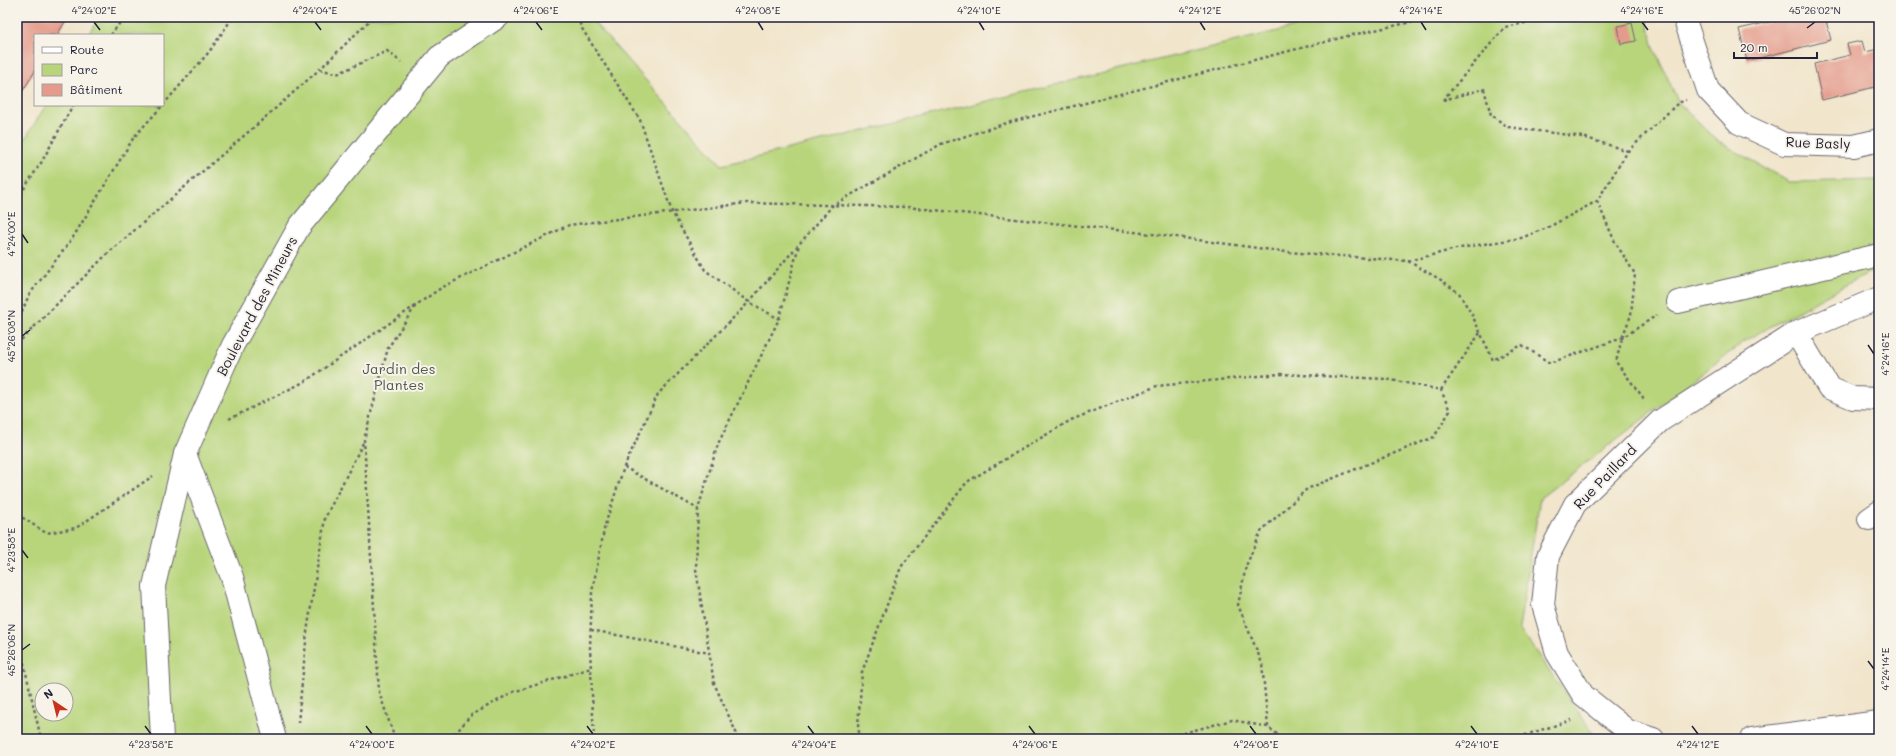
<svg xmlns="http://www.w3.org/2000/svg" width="1896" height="756" font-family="Mali,sans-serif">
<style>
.green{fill:#b8d57b;stroke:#6d7c5b;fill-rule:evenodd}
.building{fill:#e49b8b}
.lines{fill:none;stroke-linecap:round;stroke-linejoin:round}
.minor-casing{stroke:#6a666d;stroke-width:24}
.path{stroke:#6a666d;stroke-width:2.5;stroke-dasharray:3 3;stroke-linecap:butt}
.minor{stroke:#fff;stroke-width:22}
.ticks{fill:none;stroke:#22223b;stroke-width:1.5}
.labels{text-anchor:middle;stroke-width:4;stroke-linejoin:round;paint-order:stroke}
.street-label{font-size:14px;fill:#22223b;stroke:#f7f3e8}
.park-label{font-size:14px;fill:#4f584e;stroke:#f7f3e8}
.neatline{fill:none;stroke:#22223b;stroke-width:1.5}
.ticks-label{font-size:10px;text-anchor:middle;fill:#22223b}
</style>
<rect width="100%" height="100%" fill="#f7f3e8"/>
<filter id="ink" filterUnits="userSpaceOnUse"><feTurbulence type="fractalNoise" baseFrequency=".025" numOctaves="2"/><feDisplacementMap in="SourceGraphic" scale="8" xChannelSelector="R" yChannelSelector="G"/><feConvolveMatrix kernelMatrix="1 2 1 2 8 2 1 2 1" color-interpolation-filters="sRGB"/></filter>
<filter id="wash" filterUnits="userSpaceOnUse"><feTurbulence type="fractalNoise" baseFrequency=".012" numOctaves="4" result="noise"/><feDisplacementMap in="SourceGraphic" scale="16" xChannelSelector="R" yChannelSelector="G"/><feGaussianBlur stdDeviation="0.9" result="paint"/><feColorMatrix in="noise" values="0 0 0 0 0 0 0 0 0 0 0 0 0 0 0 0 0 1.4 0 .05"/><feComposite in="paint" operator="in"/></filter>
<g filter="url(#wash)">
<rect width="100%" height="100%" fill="#f1e5cb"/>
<!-- green -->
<path class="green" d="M99,17H589L722,165L1336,17H1646L1654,48L1679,103L1718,141L1789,182L1879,180V267L1746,340L1540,498L1519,628L1596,737L1604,739H17V152L46,105H163V35H88ZM42,690H66V714H42Z"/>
<g id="blocks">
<!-- building -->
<g class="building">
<polygon points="17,17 68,17 57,35 35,35 35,71 17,100"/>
<polygon points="1791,17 1825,17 1831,40 1747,61 1739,29"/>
<polygon points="1632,23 1636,41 1621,44 1618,26"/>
<polygon points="1862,41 1865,52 1879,49 1879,86 1822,100 1814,64 1850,55 1847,44"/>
</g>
</g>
</g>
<g filter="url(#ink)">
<use href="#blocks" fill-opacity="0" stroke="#6a666d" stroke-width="1"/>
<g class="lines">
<!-- minor casing -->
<g class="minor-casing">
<g id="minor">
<polyline points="1684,17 1708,90 1739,123 1784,144 1854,146 1879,140"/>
<polyline points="1678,302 1879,255"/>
<polyline points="1796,333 1829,388 1853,398 1879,399"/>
<polyline points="185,454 232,577 275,739"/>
<polyline points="1869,519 1879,512"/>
<polyline points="162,739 154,586 185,454 233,345 299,227 439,57 498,17"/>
<polyline points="1653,739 1628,731 1583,695 1557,653 1543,605 1548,556 1575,504 1660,421 1796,333 1879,298"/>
<polyline points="1752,739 1879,722"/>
</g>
</g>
<!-- path -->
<g class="path">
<polyline points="578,17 581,27 640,120 672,212 705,270 749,302 779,319"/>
<polyline points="111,35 124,17"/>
<polyline points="320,69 337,74 387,51 401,62"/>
<polyline points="1443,100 1484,89 1491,115 1508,127 1583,137 1628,151"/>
<polyline points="1443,100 1505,27 1554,17"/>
<polyline points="163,105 209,52 233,17"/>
<polyline points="17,199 41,163 73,105"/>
<polyline points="1597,201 1615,242 1635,274 1631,315 1622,338 1616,362 1645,400"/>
<polyline points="1408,261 1460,248 1521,238 1547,228 1597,201 1628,151 1678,103 1686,100"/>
<polyline points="17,323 29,295 72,239 134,137 163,105"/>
<polyline points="17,344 107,254 268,115 320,69 373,17"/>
<polyline points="1441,390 1480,333"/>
<polyline points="229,419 304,382 441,288 569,225 747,203 907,207 1161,235 1287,252 1408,261 1441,280 1459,293 1472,315 1493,360 1522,345 1550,363 1622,338 1657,315"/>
<polyline points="624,467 698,509"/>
<polyline points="17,502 20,516 17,602"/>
<polyline points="17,517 20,516 46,533 76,528 153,476"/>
<polyline points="591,630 709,653"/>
<polyline points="17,633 41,739"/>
<polyline points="298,723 307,632 325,518 364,441"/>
<polyline points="1268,727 1262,663 1238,605 1246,566 1261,531 1307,489 1434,437 1450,411 1441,390"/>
<polyline points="395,739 379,692 364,440 388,348 416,305"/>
<polyline points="451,739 470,716 513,692 591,668"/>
<polyline points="594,739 590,648 592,592 605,525 624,467 658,394 749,302 833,205 941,144 1007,123 1352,35 1434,17"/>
<polyline points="739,739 714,683 696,569 698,509 718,444 779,319 799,245"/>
<polyline points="860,739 858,726 862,672 901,567 967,482 1071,420 1157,386 1280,374 1386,379 1441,390"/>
<polyline points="1173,739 1180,734 1232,720 1268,727 1283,739"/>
<polyline points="1513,739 1572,720"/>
</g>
<!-- minor -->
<use href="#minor" class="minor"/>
</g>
</g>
<!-- ticks -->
<path class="ticks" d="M94,22L100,30M315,22L321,30M536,22L542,30M758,22L763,30M979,22L984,30M1200,22L1205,30M1421,22L1426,30M1642,22L1648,30M1807,28L1815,22M22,234L28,243M22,336L30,330M1868,345L1874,354M22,550L28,558M22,650L30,644M1868,661L1874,669M145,726L151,734M366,726L372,734M587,726L593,734M808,726L814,734M1029,726L1035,734M1250,726L1256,734M1471,726L1477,734M1692,726L1698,734"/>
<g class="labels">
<!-- street labels -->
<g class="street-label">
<text transform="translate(1818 143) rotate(2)" y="5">Rue Basly</text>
<text transform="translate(257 306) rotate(-62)" y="5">Boulevard des Mineurs</text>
<text transform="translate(1605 477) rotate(-46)" y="5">Rue Paillard</text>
</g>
<!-- park labels -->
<g class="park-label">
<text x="399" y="374">Jardin des<tspan x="399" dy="16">Plantes</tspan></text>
</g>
</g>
<!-- margin -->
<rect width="1896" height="756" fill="none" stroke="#f7f3e8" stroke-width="44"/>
<!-- legend -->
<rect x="34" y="34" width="130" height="72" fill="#f7f3e8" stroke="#a29fa3"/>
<rect x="42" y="47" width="20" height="6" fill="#ffffff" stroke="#a29fa3"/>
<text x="70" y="54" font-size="12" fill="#22223b">Route</text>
<rect x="42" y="64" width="20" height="12" fill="#b8d57b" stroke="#a29fa3"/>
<text x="70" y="74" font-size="12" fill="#22223b">Parc</text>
<rect x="42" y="84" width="20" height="12" fill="#e49b8b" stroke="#a29fa3"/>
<text x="70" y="94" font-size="12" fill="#22223b">Bâtiment</text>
<!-- north arrow -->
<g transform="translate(54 702) rotate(325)"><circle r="19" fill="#f7f3e8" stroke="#a29fa3"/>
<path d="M0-3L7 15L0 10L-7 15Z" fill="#c8321e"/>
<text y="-6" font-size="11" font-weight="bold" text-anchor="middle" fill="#22223b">N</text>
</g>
<!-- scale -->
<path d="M1734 52v6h83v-6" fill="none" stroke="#22223b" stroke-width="2"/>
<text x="1740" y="52" font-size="12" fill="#22223b" stroke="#f7f3e8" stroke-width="3" paint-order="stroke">20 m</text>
<rect x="22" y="22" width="1852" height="712" class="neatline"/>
<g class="ticks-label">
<text x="94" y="14">4°24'02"E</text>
<text x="315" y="14">4°24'04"E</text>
<text x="536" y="14">4°24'06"E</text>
<text x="758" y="14">4°24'08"E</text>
<text x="979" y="14">4°24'10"E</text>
<text x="1200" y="14">4°24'12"E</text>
<text x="1421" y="14">4°24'14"E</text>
<text x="1642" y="14">4°24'16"E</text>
<text x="1815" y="14">45°26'02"N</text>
<text transform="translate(11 234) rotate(-90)" y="4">4°24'00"E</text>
<text transform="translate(11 336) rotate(-90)" y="4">45°26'08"N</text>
<text transform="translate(1885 354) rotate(-90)" y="4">4°24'16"E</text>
<text transform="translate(11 550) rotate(-90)" y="4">4°23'58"E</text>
<text transform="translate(11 650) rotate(-90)" y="4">45°26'06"N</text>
<text transform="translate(1885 669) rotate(-90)" y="4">4°24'14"E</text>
<text x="151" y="748">4°23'58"E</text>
<text x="372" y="748">4°24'00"E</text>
<text x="593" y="748">4°24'02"E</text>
<text x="814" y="748">4°24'04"E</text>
<text x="1035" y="748">4°24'06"E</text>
<text x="1256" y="748">4°24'08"E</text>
<text x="1477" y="748">4°24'10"E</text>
<text x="1698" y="748">4°24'12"E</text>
</g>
</svg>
